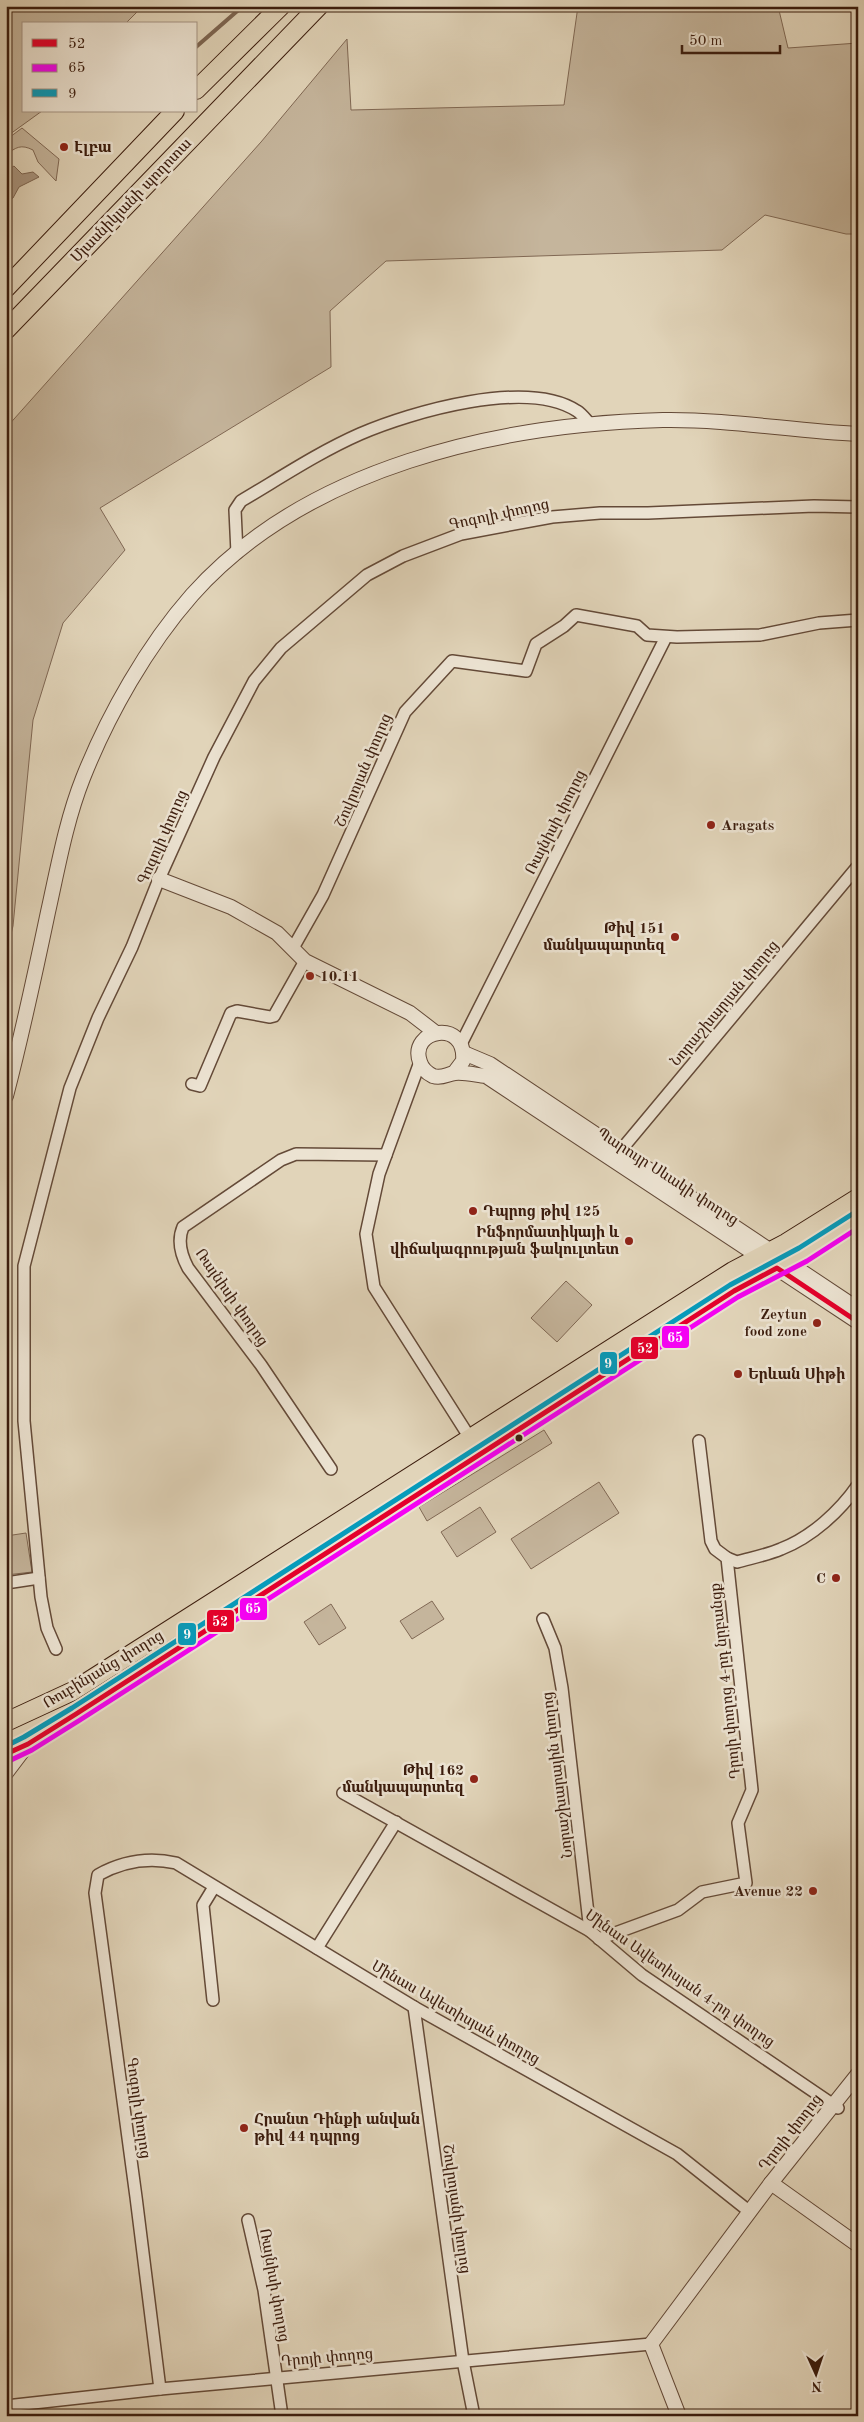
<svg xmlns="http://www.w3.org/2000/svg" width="864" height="2422" font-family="'Old Standard TT','Noto Serif Armenian',serif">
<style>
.green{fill:#c5b59c;stroke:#806854}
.water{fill:#a9957f;stroke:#7d6551}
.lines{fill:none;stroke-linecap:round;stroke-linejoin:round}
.stream{stroke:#7d6551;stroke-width:4}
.minor-casing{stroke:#644a38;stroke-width:14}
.tertiary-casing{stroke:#644a38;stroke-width:16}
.primary-casing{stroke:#3b1c0d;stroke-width:20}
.trunk-casing{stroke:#3b1c0d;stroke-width:20}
.minor{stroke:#ece3d2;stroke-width:11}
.tertiary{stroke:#ece3d2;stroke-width:14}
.primary{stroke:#e1d4b9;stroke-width:18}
.trunk{stroke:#e1d4b9;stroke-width:18}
.bus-1-casing{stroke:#ece3d2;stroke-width:9}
.bus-2-casing{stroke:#ece3d2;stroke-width:9}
.bus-3-casing{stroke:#ece3d2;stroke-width:9}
.bus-1{stroke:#e4002b;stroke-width:5}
.bus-2{stroke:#f501f3;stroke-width:5}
.bus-3{stroke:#069bbb;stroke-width:5}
.poi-dot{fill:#8f2418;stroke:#ece3d2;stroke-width:2}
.bus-dot{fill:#3b1c0d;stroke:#ece3d2;stroke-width:2}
.labels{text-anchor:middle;stroke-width:5;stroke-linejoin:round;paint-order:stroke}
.poi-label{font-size:15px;font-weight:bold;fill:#3b1c0d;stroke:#ece3d2;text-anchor:start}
.street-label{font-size:15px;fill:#3b1c0d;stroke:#ece3d2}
.line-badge{stroke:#ece3d2;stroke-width:2}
.badge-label{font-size:14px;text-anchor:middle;font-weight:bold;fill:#fff}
</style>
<rect width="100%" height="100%" fill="#e1d4b9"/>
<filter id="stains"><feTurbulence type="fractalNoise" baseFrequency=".004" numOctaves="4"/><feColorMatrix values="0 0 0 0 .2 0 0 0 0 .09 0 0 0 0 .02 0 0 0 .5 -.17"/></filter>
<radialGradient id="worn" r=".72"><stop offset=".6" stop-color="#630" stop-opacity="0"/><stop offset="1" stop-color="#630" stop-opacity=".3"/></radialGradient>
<!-- green -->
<g class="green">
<polygon points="6,6 143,6 125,24 24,24 24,111 42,111 6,137"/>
<polygon points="578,6 778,6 788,48 858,43 858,234 846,234 765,215 722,250 386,261 330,311 331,367 100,508 125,550 63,623 33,720 13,926 6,954 6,428 261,142 347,39 351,110 564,105"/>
<path d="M22,128L59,159L56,181L38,162L33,150C21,144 16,147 6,155V140Z"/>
<polygon points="566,1281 592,1305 557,1342 531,1318"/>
<polygon points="544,1430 552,1443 427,1521 419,1507"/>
<polygon points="599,1482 619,1513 531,1569 511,1539"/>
<polygon points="480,1507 496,1532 457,1557 441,1532"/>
<polygon points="26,1533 32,1572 6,1575 6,1536"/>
<polygon points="432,1601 444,1619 412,1639 400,1621"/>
<polygon points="331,1604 346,1628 319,1645 304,1622"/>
</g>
<!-- water -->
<polygon class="water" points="14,166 22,174 33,172 39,177 19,187 13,198 6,202 6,171"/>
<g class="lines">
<!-- stream -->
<polyline class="stream" points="196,47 243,6"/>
<!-- minor casing -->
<g class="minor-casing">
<g id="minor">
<path d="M237,553L235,510L241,501C280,478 319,452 360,434C411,412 527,378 577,411C582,414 586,420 590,424"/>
<polyline points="293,948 323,895 405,712 452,661 526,671 536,644 564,626 576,615 637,626 647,635 677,637 760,635 819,623 858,620"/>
<polyline points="461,1044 666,637"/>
<polyline points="420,1062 379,1174 366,1234 374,1287 470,1438"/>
<polyline points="192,1084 200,1086 231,1013 237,1011 270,1017 274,1016 305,961"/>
<polyline points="616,1156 858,866"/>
<path d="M331,1469L261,1365L188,1268C181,1255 177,1241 183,1227L281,1160L296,1154L386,1155"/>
<path d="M727,1558L737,1562C751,1558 767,1555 781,1549C812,1537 840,1511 858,1485"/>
<polyline points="6,1583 39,1578"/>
<polyline points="543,1619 555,1648 562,1688 590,1931"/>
<polyline points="56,1649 47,1628 41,1597 24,1421 24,1266 70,1088 98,1018 132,947 159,879 214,757 254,681 281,648 367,575 403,556 461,534 552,517 600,513 648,513 814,506 858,507"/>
<polyline points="343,1793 590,1931 642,1975 838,2108"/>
<polyline points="599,1939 678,1910 702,1892 746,1883 738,1823 752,1790 727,1558 715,1549 711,1541 699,1441"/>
<polyline points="317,1948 396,1822"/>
<polyline points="213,2000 203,1905 214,1887"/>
<polyline points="414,2007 463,2361 474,2416"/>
<polyline points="248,2220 264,2290 282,2416"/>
<path d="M160,2389L136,2197L95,1893L98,1875C123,1861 149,1857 176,1863L414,2007L677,2154L750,2212"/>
<polyline points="6,2406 160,2389 651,2344"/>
</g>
</g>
<!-- tertiary casing -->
<g class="tertiary-casing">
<g id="tertiary">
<polyline points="159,879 231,907 277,933 305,961 410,1013 436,1033"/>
<polyline points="464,1053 490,1064 858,1309"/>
<path d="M454,1073L463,1061C467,1018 408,1029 420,1062C422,1069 427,1073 433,1076C442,1079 447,1074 455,1073C465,1072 476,1075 486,1076L858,1322"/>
<path d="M6,1096C22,1035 35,974 48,912C58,867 66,821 83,778C108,715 147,646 192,595C306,467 499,424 663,420C728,419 793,431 858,434"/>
<polyline points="6,1773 28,1744"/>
<polyline points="771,2183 858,2245"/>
<polyline points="679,2416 651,2344 771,2183 858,2074"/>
</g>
</g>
<!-- primary casing -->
<g class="primary-casing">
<g id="primary">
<polyline points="6,1722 73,1691 733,1271 786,1243 858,1198"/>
<polyline points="6,1754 28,1744 76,1714 734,1291 803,1254 858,1219"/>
</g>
</g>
<!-- trunk casing -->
<g class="trunk-casing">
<g id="trunk">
<polyline points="196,90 281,6"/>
<polyline points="6,288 175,111"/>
<polyline points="6,330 319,6"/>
</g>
</g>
<!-- minor -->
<use href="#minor" class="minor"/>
<!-- tertiary -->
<use href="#tertiary" class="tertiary"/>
<!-- primary -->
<use href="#primary" class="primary"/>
<!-- trunk -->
<use href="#trunk" class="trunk"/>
<!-- bus-1 casing -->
<g class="bus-1-casing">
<polyline id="bus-1" points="6,1754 28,1744 76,1714 734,1291 777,1268 858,1322"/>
</g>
<!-- bus-2 casing -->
<g class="bus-2-casing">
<polyline id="bus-2" points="9,1761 32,1750 80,1720 738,1297 807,1261 858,1228"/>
</g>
<!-- bus-3 casing -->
<g class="bus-3-casing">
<polyline id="bus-3" points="6,1746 24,1737 72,1708 730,1285 799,1248 854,1213"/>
</g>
<!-- bus-1 -->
<use href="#bus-1" class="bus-1"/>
<!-- bus-2 -->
<use href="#bus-2" class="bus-2"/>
<!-- bus-3 -->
<use href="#bus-3" class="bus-3"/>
</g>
<!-- markers -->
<g class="poi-dot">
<circle cx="64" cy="147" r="5"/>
<circle cx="711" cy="825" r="5"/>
<circle cx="675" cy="937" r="5"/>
<circle cx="310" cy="976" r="5"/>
<circle cx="473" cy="1211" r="5"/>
<circle cx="629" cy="1241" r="5"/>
<circle cx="817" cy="1323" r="5"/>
<circle cx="738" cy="1374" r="5"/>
<circle cx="836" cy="1578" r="5"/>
<circle cx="474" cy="1779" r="5"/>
<circle cx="813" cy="1891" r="5"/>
<circle cx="244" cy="2128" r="5"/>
</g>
<circle class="bus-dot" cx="519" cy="1438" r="4.5"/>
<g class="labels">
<!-- poi labels -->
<g class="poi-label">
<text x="74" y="152">Էլբա</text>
<text x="721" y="830">Aragats</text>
<text x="665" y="933" text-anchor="end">Թիվ 151<tspan x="665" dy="17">մանկապարտեզ</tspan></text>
<text x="320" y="981">10.11</text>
<text x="483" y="1216">Դպրոց թիվ 125</text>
<text x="619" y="1237" text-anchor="end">Ինֆորմատիկայի և<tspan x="619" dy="17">վիճակագրության ֆակուլտետ</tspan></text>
<text x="807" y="1319" text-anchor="end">Zeytun<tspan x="807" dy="17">food zone</tspan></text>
<text x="748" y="1379">Երևան Սիթի</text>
<text x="826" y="1583" text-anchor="end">C</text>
<text x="464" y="1775" text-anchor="end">Թիվ 162<tspan x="464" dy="17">մանկապարտեզ</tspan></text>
<text x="803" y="1896" text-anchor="end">Avenue 22</text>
<text x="254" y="2124">Հրանտ Դինքի անվան<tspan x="254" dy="17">թիվ 44 դպրոց</tspan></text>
</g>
<!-- street labels -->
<g class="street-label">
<text transform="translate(131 200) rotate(-46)" y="5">Մյասնիկյանի պողոտա</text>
<text transform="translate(499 514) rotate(-12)" y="5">Գոգոլի փողոց</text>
<text transform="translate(363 770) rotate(-67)" y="5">Շովրոյան փողոց</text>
<text transform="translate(555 822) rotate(-63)" y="5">Ռայնիսի փողոց</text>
<text transform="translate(162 837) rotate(-66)" y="5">Գոգոլի փողոց</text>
<text transform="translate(724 1003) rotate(-50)" y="5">Նորաշխարյան փողոց</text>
<text transform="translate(668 1176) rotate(33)" y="5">Պարույր Սևակի փողոց</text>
<text transform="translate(232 1297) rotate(55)" y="5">Ռայնիսի փողոց</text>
<text transform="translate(103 1669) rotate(-31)" y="5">Ռուբինյանց փողոց</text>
<text transform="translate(725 1681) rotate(-96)" y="5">Դրոյի փողոց 4-րդ նրբանցք</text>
<text transform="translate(557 1775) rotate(-97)" y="5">Նորաշխարային փողոց</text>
<text transform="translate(680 1978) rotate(35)" y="5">Մինաս Ավետիսյան 4-րդ փողոց</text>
<text transform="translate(456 2012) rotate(30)" y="5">Մինաս Ավետիսյան փողոց</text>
<text transform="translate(139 2108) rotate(82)" y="5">Գոգոլի փողոց</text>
<text transform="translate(790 2132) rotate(-52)" y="5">Դրոյի փողոց</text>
<text transform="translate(457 2209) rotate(82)" y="5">Շովրոյանի փողոց</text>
<text transform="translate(275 2285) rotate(80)" y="5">Ռայնիսի փողոց</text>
<text transform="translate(327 2357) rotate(-5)" y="5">Դրոյի փողոց</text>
</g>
</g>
<g class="line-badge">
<rect x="661" y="1325" width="29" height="24" rx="5" fill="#f501f3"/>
<rect x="630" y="1336" width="29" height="24" rx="5" fill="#e4002b"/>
<rect x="599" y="1351" width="19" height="24" rx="5" fill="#069bbb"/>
<rect x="239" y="1597" width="29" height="24" rx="5" fill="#f501f3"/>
<rect x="206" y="1609" width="29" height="24" rx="5" fill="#e4002b"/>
<rect x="177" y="1622" width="20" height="24" rx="5" fill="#069bbb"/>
</g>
<g class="badge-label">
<text x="675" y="1342">65</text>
<text x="645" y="1353">52</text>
<text x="608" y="1368">9</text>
<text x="253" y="1613">65</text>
<text x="220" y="1626">52</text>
<text x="187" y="1639">9</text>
</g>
<!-- margin -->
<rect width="864" height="2422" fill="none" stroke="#e1d4b9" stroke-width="25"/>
<rect x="8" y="8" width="849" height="2407" fill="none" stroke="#3b1c0d" stroke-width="2.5"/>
<rect x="12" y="12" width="839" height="2397" fill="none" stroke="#3b1c0d"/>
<!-- legend -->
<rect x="22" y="22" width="175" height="90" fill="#ece3d2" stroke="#a59383"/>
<rect x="32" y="39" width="25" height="8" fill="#e4002b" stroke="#a59383"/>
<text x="68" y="48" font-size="15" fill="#3b1c0d">52</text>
<rect x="32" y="64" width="25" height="8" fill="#f501f3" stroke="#a59383"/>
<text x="68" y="72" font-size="15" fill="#3b1c0d">65</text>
<rect x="32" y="89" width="25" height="8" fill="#069bbb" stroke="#a59383"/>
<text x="68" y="98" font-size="15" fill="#3b1c0d">9</text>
<!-- north arrow -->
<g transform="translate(816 2374) rotate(177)" stroke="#ece3d2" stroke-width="4" paint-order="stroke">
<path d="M0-4L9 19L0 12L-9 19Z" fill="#3b1c0d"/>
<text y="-8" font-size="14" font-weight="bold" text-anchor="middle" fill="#3b1c0d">N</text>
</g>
<!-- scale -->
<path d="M682 45v8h98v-8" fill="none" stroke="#3b1c0d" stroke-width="2.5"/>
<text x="689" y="45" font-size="15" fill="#3b1c0d" stroke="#ece3d2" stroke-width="4" paint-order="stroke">50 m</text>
<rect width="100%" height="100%" filter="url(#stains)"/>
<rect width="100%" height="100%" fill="url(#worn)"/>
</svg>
